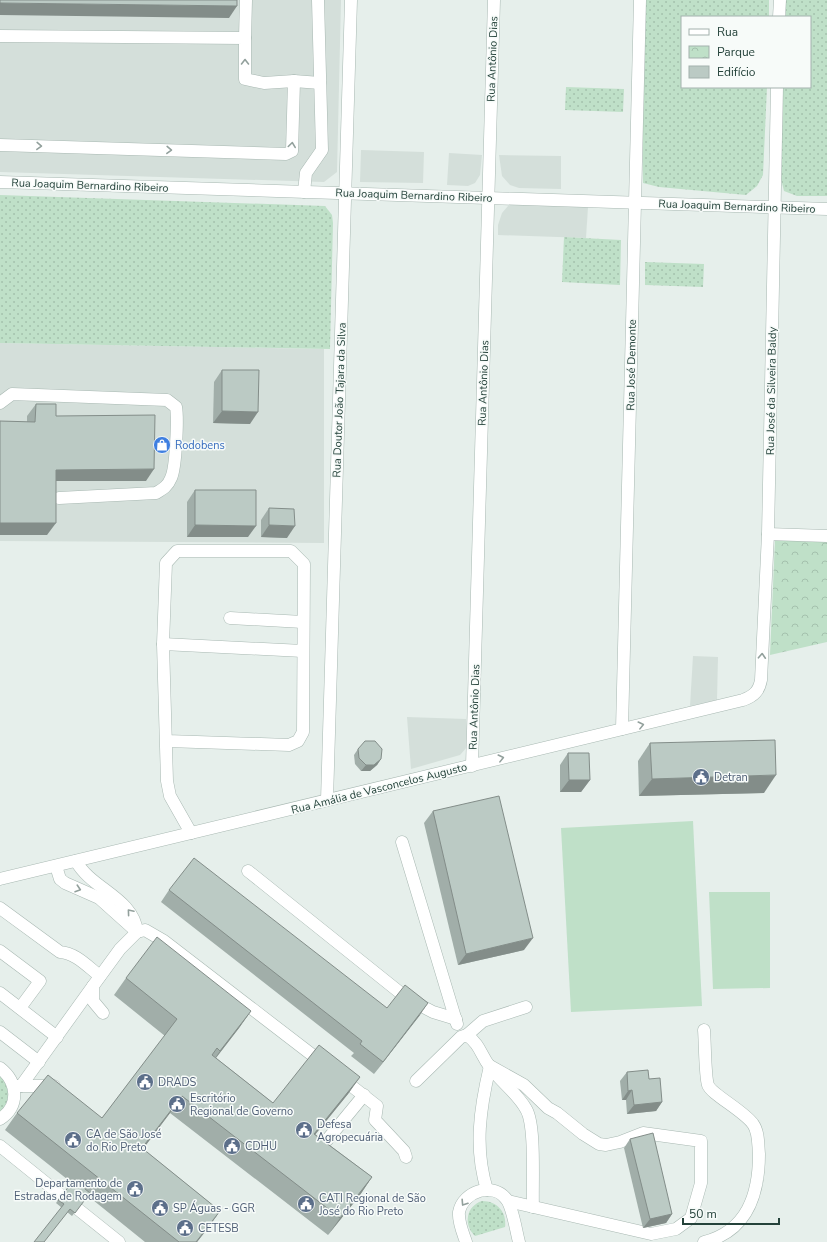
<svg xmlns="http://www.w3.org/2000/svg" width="827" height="1242" font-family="'Nunito Sans',sans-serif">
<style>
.built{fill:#d4dfda}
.grass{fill:url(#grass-dots)}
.park{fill:url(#park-crowns)}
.garden{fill:#bfe0c8}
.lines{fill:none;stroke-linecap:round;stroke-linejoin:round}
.minor-casing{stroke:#a8b8b2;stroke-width:13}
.minor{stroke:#fff;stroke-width:12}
.wall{fill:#a1aea9}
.shaded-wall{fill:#838d89}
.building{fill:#bbcac4;stroke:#838d89}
.oneway{stroke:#92a09c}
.labels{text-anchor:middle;stroke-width:3;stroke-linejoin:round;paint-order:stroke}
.street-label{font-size:11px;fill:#24423a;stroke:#f7fbf9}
.shop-label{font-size:11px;fill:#366cbe;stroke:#f7fbf9;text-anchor:start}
.service-label{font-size:11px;fill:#4e5e75;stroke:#f7fbf9;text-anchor:start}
</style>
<defs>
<pattern id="grass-dots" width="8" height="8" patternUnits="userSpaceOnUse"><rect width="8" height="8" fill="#bfe0c8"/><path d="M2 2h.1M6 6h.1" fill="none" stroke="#a4c1ad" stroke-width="1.8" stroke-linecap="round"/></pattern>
<pattern id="park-crowns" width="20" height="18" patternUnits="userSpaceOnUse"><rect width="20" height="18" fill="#bfe0c8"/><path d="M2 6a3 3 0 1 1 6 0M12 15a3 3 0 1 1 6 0" fill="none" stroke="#a4c1ad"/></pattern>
</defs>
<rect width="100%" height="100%" fill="#e6efeb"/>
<!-- built -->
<g class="built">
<polygon points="0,0 341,0 337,172 324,182 0,172"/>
<polygon points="361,150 424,152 423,183 360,182"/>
<polygon points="449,153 482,155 480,175 475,183 468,186 447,185"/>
<polygon points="499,155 561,156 561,189 519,188 510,185 502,176"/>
<polygon points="514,203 588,207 586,238 498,235 498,225 502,213 508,206"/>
<polygon points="0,343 324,349 324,543 0,541"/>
<polygon points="693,656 718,657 717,700 690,706"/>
<polygon points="407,717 466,719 467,747 460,755 411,769"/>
</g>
<!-- grass -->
<g class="grass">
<polygon points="644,0 769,0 769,17 682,17 682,87 767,87 763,175 757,186 746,195 659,187 643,183 642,77"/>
<polygon points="786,0 827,0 827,196 797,196 784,191 780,175 783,87 810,87 810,17 786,17"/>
<polygon points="566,87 624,89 623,112 565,110"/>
<polygon points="0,195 325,206 332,215 333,223 330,349 0,343"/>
<polygon points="564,237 621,240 620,285 562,282"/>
<polygon points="645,262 704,264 703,287 645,285"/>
<path d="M0,1073C10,1087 13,1098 0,1112Z"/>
<path d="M482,1201C497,1201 507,1212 505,1227L475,1236C463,1225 466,1206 482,1201Z"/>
</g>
<!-- park -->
<polygon class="park" points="775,540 827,542 827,642 770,655"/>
<!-- garden -->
<g class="garden">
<polygon points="693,821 702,1006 571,1012 561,828"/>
<polygon points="709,892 770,892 770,988 713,989"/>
</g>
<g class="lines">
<!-- minor casing -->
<g class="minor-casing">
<g id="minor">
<polyline points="779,17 780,0"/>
<polyline points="0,36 245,38 245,79 264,83 294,81 292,151 286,154 0,145"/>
<polyline points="245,38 246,0"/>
<polyline points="294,81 320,83"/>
<polyline points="0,182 827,209"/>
<polyline points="304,192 306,173 322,150 318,0"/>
<path d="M0,403L12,394L167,400L176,407C178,418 176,468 171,478C168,486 163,489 156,493L59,498"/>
<polyline points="768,534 827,536"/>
<polyline points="230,618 303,622"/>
<polyline points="163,644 303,651"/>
<polyline points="622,729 640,0"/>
<polyline points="167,741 289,745 298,741 303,732 304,564 291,551 177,551 166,563 163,644 167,781 170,796 191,833"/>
<polyline points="472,766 494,0"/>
<polyline points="327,800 351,0"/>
<polyline points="402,842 457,1024"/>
<path d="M76,861C91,889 134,898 137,932"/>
<polyline points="56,866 60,879 65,883 99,898 137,932"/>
<polyline points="248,871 408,999 433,1012 456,1019"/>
<path d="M0,879L743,700C754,696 759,691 761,680L768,534L777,87"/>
<path d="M0,908L60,952C76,953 88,967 100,976"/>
<polyline points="0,951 40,981 20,1008"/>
<polyline points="0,993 57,1037"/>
<polyline points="103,1013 93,1001 93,986 120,949 137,932 145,930 164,941 324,1064"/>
<polyline points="0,1032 39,1062"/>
<polyline points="467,1035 483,1021 526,1007"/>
<path d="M0,1068C18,1082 20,1106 0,1119"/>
<polyline points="340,1077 377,1106 375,1120 404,1151 406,1157"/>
<path d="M416,1081L461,1037L467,1035C481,1046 480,1054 490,1067C501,1082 517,1093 526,1109C536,1125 532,1185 533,1207"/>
<polyline points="17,1086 54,1086"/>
<polyline points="21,1086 93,986"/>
<polyline points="327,1140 364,1095"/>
<polyline points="0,1146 62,1196"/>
<path d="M487,1190C474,1148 480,1108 490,1066L524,1085L548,1108L557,1113L583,1134L599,1144L606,1145L620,1142L643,1133L701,1141V1183L691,1218L676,1229L651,1234L508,1201"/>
<polyline points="79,1210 119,1242"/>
<path d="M466,1242C463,1233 458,1222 459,1212C463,1191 494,1181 507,1200C513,1209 516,1231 519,1242"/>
<path d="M704,1242C747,1231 759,1195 759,1154C758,1145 759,1132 753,1124C744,1111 711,1094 708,1085C705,1077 705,1041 704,1030"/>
</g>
</g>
<!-- minor -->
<use href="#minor" class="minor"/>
</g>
<!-- wall -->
<g class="wall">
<polygon points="222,370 250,424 213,423 214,382"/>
<polygon points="36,404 56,416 146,481 56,481 47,535 0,535 0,421 27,422 27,416"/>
<polygon points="195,490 248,537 187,537 187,502"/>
<polygon points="269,508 287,538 261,537 261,520"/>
<polygon points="650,743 764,793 639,796 638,761"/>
<polygon points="358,749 381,759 377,765 370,771 361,771 355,764 354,755"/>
<polygon points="568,753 590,780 581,792 560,792 560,765"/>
<polygon points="433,811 524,950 458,965 424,823"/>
<polygon points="169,890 387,1008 420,1015 374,1074 351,1056 354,1053 161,902"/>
<polygon points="126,978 251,1011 239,1028 216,1058 273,1103 360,1077 348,1094 315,1134 372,1177 360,1195 328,1235 170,1113 143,1149 220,1211 208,1228 197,1242 145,1242 88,1196 72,1216 56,1203 72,1183 5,1130 17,1113 102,1118 165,1036 114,995"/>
<polygon points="627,1072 649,1079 662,1102 656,1111 627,1114 626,1100 622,1100 620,1081"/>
<polygon points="630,1139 672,1214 666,1223 643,1228 624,1148"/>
</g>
<!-- shaded-wall -->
<g class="shaded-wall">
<polygon points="0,3 237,6 229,18 0,15"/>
<polygon points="222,411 258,412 250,424 213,423"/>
<polygon points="154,469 146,481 47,481 56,470"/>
<polygon points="0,523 56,523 47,535 0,535"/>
<polygon points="195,525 256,526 248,537 187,537"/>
<polygon points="269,525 295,526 287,538 261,537"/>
<polygon points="381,759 377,765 370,771 361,771 366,765"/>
<polygon points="776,775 764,793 639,796 652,779"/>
<polygon points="569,780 590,780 581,792 560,792"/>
<polygon points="533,938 524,950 458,965 466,954"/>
<polygon points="428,1003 420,1015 374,1074 383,1062"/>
<polygon points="251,1011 239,1028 208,1068 220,1051"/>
<polygon points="360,1077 348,1094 302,1151 314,1134"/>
<polygon points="632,1090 626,1100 622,1100 628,1091"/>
<polygon points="182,1096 170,1113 130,1166 142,1148"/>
<polygon points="662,1102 656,1111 627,1114 634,1105"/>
<polygon points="372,1177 360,1195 328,1235 340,1218"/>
<polygon points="220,1211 208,1228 197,1242 196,1242"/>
<polygon points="672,1214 666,1223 643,1228 650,1219"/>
</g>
<!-- building -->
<g class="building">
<polygon points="0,0 237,0 237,6 0,3"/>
<polygon points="222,370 259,370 258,412 222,411"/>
<polygon points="36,404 56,404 56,416 155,415 154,469 56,470 56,523 0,523 0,421 35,422"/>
<polygon points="195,490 256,490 256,526 195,525"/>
<polygon points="269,508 294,509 295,526 269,525"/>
<polygon points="775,740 776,775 652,779 650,743"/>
<polygon points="365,741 375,741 382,749 381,759 374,765 366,765 359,758 358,749"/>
<polygon points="568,753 589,753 590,780 569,780"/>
<polygon points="499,796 533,938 466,954 433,811"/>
<polygon points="194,858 387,1008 405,985 428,1003 383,1062 360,1044 362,1041 169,890"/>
<polygon points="157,937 251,1011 220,1051 217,1048 212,1055 273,1103 319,1045 360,1077 314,1134 372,1177 340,1218 182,1096 142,1148 220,1211 196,1242 179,1242 17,1113 48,1075 102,1118 177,1019 126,978"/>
<polygon points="648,1070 649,1079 660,1078 662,1102 634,1105 632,1090 628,1091 627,1072"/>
<polygon points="653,1133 672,1214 650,1219 630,1139"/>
<polygon points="74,1180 90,1193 75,1213 70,1209 44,1242 34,1242 64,1204 58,1200"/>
</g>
<!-- one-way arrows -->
<defs><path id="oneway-chevron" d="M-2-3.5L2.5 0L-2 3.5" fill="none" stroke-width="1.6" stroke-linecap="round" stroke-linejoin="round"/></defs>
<g class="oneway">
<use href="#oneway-chevron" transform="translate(245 62) rotate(-90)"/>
<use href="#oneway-chevron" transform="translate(292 145) rotate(-82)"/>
<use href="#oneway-chevron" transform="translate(39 146) rotate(2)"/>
<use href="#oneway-chevron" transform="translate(169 150) rotate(2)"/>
<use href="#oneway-chevron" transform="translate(762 656) rotate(-87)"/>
<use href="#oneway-chevron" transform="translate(641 725) rotate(-14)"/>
<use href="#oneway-chevron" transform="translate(501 758) rotate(-14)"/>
<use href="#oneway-chevron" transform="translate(78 889) rotate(18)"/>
<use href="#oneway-chevron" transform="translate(130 912) rotate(-130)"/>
<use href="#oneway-chevron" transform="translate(464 1203) rotate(123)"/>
</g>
<!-- icons -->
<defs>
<g id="shop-disc" transform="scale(0.9)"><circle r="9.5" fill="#3f7fe0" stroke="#f7fbf9"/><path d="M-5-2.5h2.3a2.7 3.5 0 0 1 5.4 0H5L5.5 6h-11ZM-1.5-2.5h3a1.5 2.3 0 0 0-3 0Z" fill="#fff"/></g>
<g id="civic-disc" transform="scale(0.9)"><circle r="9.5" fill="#5c6f8a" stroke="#f7fbf9"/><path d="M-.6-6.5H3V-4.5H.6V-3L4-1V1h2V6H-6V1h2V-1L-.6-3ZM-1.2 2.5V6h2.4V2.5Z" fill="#fff"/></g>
</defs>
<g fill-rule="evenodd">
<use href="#shop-disc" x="162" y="445"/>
<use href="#civic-disc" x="701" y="777"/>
<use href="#civic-disc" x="145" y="1082"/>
<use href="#civic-disc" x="177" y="1104"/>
<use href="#civic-disc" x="304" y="1130"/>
<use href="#civic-disc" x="73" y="1140"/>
<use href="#civic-disc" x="232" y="1146"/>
<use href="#civic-disc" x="135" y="1189"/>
<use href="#civic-disc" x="306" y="1204"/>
<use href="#civic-disc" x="160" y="1208"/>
<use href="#civic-disc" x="185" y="1228"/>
</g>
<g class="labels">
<!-- street labels -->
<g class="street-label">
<text transform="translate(492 59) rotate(-88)" y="4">Rua Antônio Dias</text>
<text transform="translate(90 185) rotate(2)" y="4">Rua Joaquim Bernardino Ribeiro</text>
<text transform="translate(414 195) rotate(2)" y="4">Rua Joaquim Bernardino Ribeiro</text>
<text transform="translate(737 206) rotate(2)" y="4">Rua Joaquim Bernardino Ribeiro</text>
<text transform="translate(631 365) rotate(-89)" y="4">Rua José Demonte</text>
<text transform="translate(483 383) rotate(-88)" y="4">Rua Antônio Dias</text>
<text transform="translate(771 391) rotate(-89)" y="4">Rua José da Silveira Baldy</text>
<text transform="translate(339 400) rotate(-88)" y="4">Rua Doutor João Tajara da Silva</text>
<text transform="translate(474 707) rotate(-88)" y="4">Rua Antônio Dias</text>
<text transform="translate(379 788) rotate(-14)" y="4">Rua Amália de Vasconcelos Augusto</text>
</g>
<!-- shop labels -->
<g class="shop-label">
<text x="175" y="449">Rodobens</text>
</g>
<!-- service labels -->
<g class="service-label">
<text x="714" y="781">Detran</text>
<text x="158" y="1086">DRADS</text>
<text x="190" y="1102">Escritório<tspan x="190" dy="13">Regional de Governo</tspan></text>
<text x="317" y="1128">Defesa<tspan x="317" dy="13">Agropecuária</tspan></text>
<text x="86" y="1138">CA de São José<tspan x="86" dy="13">do Rio Preto</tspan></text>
<text x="245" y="1150">CDHU</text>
<text x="122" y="1187" text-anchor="end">Departamento de<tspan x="122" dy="13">Estradas de Rodagem</tspan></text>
<text x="319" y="1202">CATI Regional de São<tspan x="319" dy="13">José do Rio Preto</tspan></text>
<text x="173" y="1212">SP Águas - GGR</text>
<text x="198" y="1232">CETESB</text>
</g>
</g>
<!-- legend -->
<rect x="681" y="16" width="130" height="72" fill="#f7fbf9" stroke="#a3b1ad"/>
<rect x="689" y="29" width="20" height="6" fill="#ffffff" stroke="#a3b1ad"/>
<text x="717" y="36" font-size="12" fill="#24423a">Rua</text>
<rect x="689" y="46" width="20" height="12" fill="url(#park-crowns)" stroke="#a3b1ad"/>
<text x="717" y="56" font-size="12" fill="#24423a">Parque</text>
<rect x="689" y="66" width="20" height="12" fill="#bbcac4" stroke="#a3b1ad"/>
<text x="717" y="76" font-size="12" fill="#24423a">Edifício</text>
<!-- scale -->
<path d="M683 1218v6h96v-6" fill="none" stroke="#24423a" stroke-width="2"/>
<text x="689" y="1218" font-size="12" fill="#24423a" stroke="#f7fbf9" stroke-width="3" paint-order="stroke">50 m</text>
</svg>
